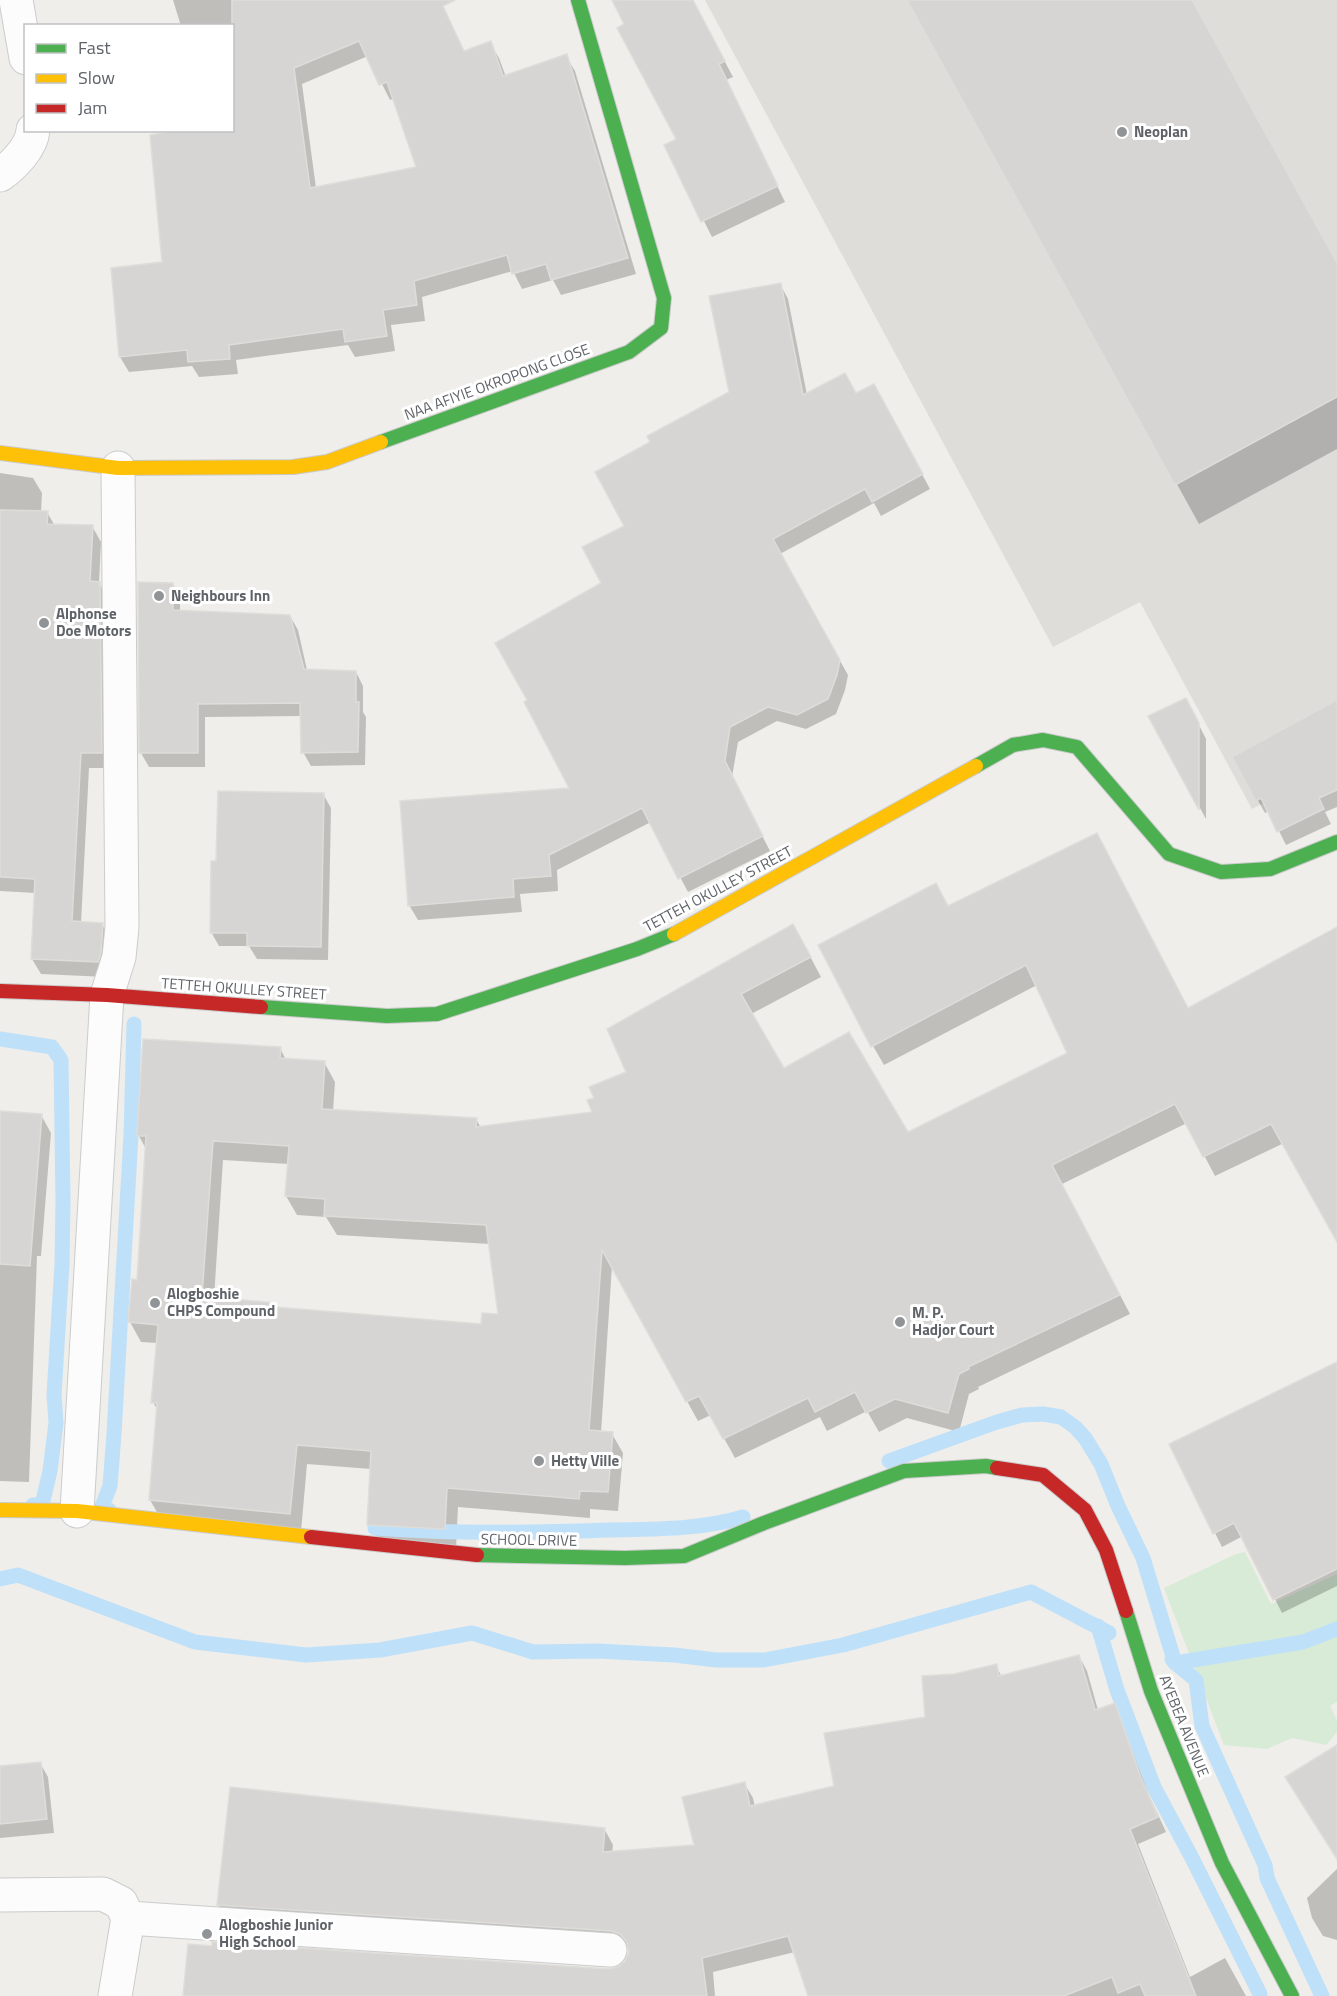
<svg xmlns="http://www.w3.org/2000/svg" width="1337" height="1996" font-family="'Titillium Web',sans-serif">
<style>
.industrial{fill:#dfddda}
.green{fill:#d8ebd6}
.shadow{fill:#0003;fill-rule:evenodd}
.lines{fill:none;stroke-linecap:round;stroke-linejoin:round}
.stream{stroke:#bfe0f9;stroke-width:15}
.building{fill:#d6d5d3;stroke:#deddd9;stroke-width:1.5;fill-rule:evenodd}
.street-casing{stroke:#cbcccc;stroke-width:35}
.fast-casing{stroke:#cacacb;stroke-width:16}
.slow-casing{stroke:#cacacb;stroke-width:16}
.jam-casing{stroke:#cacacb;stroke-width:16}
.street{stroke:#fdfcfc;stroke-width:33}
.fast{stroke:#4caf50;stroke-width:14}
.slow{stroke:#ffc107;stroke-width:14}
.jam{stroke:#c62828;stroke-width:14}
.poi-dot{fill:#919496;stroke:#fff;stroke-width:2}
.labels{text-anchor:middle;stroke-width:6;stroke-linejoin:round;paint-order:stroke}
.poi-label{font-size:15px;font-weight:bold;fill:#5f6368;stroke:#fff;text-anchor:start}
.street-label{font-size:15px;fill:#5f6368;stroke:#fff}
</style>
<rect width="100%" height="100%" fill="#efeeea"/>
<!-- industrial -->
<polygon class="industrial" points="705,0 1337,0 1337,764 1252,809 1140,602 1053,647"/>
<!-- green -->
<polygon class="green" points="1245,1552 1271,1604 1337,1574 1337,1702 1330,1706 1337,1720 1337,1732 1326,1745 1292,1738 1267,1749 1224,1745 1164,1588 1236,1554"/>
<!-- shadow -->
<g class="shadow">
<path d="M173,0H444L441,1L464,52L490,43L499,58L506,77L566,56L575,71L636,274L561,295L553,280L522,289L513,271L422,297L425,321L391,325L395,351L355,357L348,345L236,360L238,374L199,377L192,366L129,372L120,357L164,263L232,130V26H181ZM368,56L390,100L395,98L418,168L316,188L302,84Z"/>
<polygon points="613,0 692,0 733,77 726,80 785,202 712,237 666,146 678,140"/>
<polygon points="909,0 1191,0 1337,264 1337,449 1199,524"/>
<polygon points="780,284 788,299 807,395 856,395 882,400 930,489 881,516 874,503 780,554 848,675 845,690 836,714 806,729 777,721 738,742 732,777 770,851 688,892 651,822 557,870 558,891 520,894 522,912 418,920 409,905 571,789 603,583 626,526 652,442 730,393"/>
<polygon points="0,473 33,478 42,493 41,512 47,512 55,526 92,526 101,542 99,583 108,599 110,768 89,768 81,923 102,924 111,940 106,977 41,974 32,959 36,893 0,891"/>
<polygon points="173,584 180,598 180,612 290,616 298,630 307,670 356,672 363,686 363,712 366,717 365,765 311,766 303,752 302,716 205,717 205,767 149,767 141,753"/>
<polygon points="1337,702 1337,807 1325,812 1331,824 1286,845 1269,811 1265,813 1234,758"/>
<polygon points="1193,713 1206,739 1206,819 1150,717"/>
<polygon points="323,794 331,808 328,960 257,959 249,946 219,946 211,932 218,863"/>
<path d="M948,907L1188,1010L1337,948V1238L1284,1143L1215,1176L1187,1123L1062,1184L1130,1314L978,1387L979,1389L969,1394L959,1432L907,1418L879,1432L867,1411L827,1431L820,1417L735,1458L711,1415L698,1421L612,1266L601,1433L612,1434L623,1453L618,1511L590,1509V1518L458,1507L456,1548L380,1544L369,1524L371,1469L307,1464L301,1532L161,1519L150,1500L158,1411L153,1402L158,1343L141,1342L130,1322L138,1281L146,1149L139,1136L280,1048L286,1060L324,1062L335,1082L333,1111L476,1119L481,1128L594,1113L596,1098L628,1072L804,945L821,977L751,1014L784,1070L908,1134L1069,1053L1037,985L884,1065L873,1046ZM223,1160L289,1164L286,1196L297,1215L326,1217L337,1235L490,1244L500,1316L482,1325L277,1308L274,1305L214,1298Z"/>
<polygon points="0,1112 41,1115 51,1133 41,1256 37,1256 29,1482 0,1481"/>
<polygon points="1337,1364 1337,1586 1282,1613 1243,1536 1222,1547 1171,1445"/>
<polygon points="1079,1656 1087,1671 1098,1710 1114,1705 1123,1720 1149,1795 1166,1832 1138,1844 1190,1977 1225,1958 1246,1996 809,1996 795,1952 713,1972 715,1996 184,1996 609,1970 619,1968 626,1962 630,1952 630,1949 621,1946 227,1920 218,1905 605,1830 613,1845 612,1853 696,1846 744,1783 753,1798 755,1807 835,1787 927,1718 954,1676 996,1666 1002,1677"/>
<polygon points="40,1763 48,1777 54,1833 0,1838 0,1768"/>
<polygon points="1337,1869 1337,1940 1323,1936 1312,1918 1307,1898"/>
</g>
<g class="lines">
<!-- stream -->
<g class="stream">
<polyline points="0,1039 52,1047 61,1060 63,1202 62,1264 54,1395 56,1423 50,1471 42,1505 33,1505"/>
<polyline points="889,1461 997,1422 1022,1415 1043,1414 1061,1417 1075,1427 1085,1438 1101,1464 1118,1506 1143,1558 1175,1663 1196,1680 1202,1726 1265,1865 1267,1878 1322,1996"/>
<polyline points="109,1510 101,1509 110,1486 114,1434 131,1135 134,1024"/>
<path d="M375,1528C452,1534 530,1533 607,1530C652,1529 700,1530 743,1517"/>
<polyline points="0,1579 18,1575 195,1642 306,1655 380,1650 472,1633 533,1652 597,1651 674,1655 716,1660 764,1660 843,1645 1031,1592 1109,1633"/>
<polyline points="1098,1626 1117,1690 1154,1787 1192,1858 1260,1994"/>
<polyline points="1172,1659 1175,1663 1303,1642 1337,1629"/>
</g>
</g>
<!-- building -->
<g class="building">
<path d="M232,0H455L443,6L464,51L491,41L503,76L567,54L628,258L551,280L546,264L512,274L507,255L414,281L417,305L383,310L387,336L345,342L343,329L229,345L230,359L188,362L187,350L119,357L111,268L162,262L150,135L177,130H232ZM359,41L379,85L387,82L416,167L310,188L294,68Z"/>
<polygon points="612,0 693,0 725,61 719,64 778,186 701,222 664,145 676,139 617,28 624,24"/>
<polygon points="907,0 1192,0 1337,263 1337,397 1175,485"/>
<polygon points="781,283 803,395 845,373 856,393 874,384 923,474 872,502 865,489 773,539 840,660 837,675 828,699 797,715 768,707 730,727 725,761 763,836 678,879 642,808 549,855 551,876 513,879 514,897 408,906 400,801 569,788 524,702 527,700 495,643 601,583 582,547 624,526 595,472 650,442 647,436 729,392 709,296"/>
<polygon points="0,510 48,511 47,524 93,525 90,581 100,582 102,753 81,753 72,921 103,923 101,953 98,962 31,959 35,879 0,877"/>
<polygon points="138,582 173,583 173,610 290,615 304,669 356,671 356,702 359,702 358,752 301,753 300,703 198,704 198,753 139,753"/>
<polygon points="1186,698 1199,723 1199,810 1148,716"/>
<polygon points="1337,700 1337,790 1319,798 1324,809 1277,832 1261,798 1256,801 1232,757"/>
<polygon points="218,791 324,793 321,947 247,946 247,933 210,933 211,861 216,861"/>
<path d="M1097,833L1188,1008L1337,927V1242L1271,1124L1203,1157L1175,1104L1052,1165L1120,1295L968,1367L969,1369L959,1374L948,1413L895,1399L866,1413L855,1392L815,1412L808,1398L723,1439L699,1396L686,1402L602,1250L589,1430L613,1432L608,1492L580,1491L579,1499L447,1488L445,1529L367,1525L371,1451L297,1445L290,1514L149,1500L157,1403H151L158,1325L128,1322L132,1279L137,1280L146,1136H137L143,1039L281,1047L280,1058L325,1061L322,1109L477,1118L476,1127L592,1112L587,1100L594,1098L589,1087L626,1072L607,1029L793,924L811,957L741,994L784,1068L849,1032L908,1132L1067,1053L1026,965L871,1047L818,945L936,883L948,906ZM213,1141L289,1146L285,1196L325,1199L324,1216L486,1225L498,1314L482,1313L481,1324L275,1307V1303L202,1296Z"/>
<polygon points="0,1111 42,1114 30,1266 0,1264"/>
<polygon points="1337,1362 1337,1569 1273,1600 1234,1523 1213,1534 1169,1444"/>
<polygon points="1079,1655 1095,1710 1115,1703 1141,1778 1158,1817 1130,1829 1196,1996 1145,1996 1140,1984 1118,1993 1112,1977 1064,1996 808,1996 788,1936 702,1958 707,1996 183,1996 188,1944 212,1946 212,1942 609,1969 619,1966 625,1961 629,1952 626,1941 620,1934 611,1931 217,1905 230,1787 605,1828 603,1852 694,1845 682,1797 745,1782 750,1806 834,1786 824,1733 925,1717 922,1676 954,1674 997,1664 999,1676"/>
<polygon points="1337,1745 1337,1859 1285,1777"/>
<polygon points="41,1762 47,1819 0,1824 0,1766"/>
</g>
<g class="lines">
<!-- street casing -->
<g class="street-casing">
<g id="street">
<polyline points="16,0 26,58"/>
<path d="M0,175C13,166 32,147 33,130"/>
<polyline points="77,1511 107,995 119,957 122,927 118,468"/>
<polyline points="0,1895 103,1894 121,1903 128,1918 115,1996"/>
<polyline points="128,1918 610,1950"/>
</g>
</g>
<!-- fast casing -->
<g class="fast-casing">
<g id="fast">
<polyline points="381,442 629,352 661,328 664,298 578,0"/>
<polyline points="976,766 1013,745 1043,740 1077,747 1169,854 1221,872 1270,869 1337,842"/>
<polyline points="261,1007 387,1016 437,1014 637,949 674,934"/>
<polyline points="477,1555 625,1558 684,1556 764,1523 904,1471 986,1466 997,1468"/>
<polyline points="1126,1611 1151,1691 1222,1863 1292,1996"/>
</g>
</g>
<!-- slow casing -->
<g class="slow-casing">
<g id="slow">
<polyline points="0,453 118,468 293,467 327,462 381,442"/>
<polyline points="674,934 976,766"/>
<polyline points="0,1510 77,1511 311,1537"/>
</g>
</g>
<!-- jam casing -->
<g class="jam-casing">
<g id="jam">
<polyline points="0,991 107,995 261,1007"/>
<polyline points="997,1468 1043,1475 1085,1510 1106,1550 1126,1611"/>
<polyline points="311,1537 477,1555"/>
</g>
</g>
<!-- street -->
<use href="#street" class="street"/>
<!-- fast -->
<use href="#fast" class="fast"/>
<!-- slow -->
<use href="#slow" class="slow"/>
<!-- jam -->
<use href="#jam" class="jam"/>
</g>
<!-- markers -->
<g class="poi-dot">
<circle cx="1122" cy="132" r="6"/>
<circle cx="159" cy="596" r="6"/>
<circle cx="44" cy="623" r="6"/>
<circle cx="155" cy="1303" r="6"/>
<circle cx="900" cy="1322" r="6"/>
<circle cx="539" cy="1461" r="6"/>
<circle cx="207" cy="1934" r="6"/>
</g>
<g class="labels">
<!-- poi labels -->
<g class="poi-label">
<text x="1134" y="137">Neoplan</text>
<text x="171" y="601">Neighbours Inn</text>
<text x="56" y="619">Alphonse<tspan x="56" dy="17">Doe Motors</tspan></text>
<text x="167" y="1299">Alogboshie<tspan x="167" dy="17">CHPS Compound</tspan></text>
<text x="912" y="1318">M. P.<tspan x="912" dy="17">Hadjor Court</tspan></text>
<text x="551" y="1466">Hetty Ville</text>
<text x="219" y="1930">Alogboshie Junior<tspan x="219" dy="17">High School</tspan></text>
</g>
<!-- street labels -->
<g class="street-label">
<text transform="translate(497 382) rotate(-20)" y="5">NAA AFIYIE OKROPONG CLOSE</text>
<text transform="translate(718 889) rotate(-28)" y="5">TETTEH OKULLEY STREET</text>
<text transform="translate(244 989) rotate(4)" y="5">TETTEH OKULLEY STREET</text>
<text transform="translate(529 1540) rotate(1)" y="5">SCHOOL DRIVE</text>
<text transform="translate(1184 1726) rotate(68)" y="5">AYEBEA AVENUE</text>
</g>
</g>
<!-- legend -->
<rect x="24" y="24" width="210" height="108" fill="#ffffff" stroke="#bfc1c3" stroke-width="1.5"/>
<rect x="36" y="44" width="30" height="9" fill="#4caf50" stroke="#bfc1c3" stroke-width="1.5"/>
<text x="78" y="54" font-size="18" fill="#5f6368">Fast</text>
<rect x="36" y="74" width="30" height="9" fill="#ffc107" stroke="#bfc1c3" stroke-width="1.5"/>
<text x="78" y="84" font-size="18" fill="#5f6368">Slow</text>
<rect x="36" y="104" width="30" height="9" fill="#c62828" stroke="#bfc1c3" stroke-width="1.5"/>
<text x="78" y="114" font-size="18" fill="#5f6368">Jam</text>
</svg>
